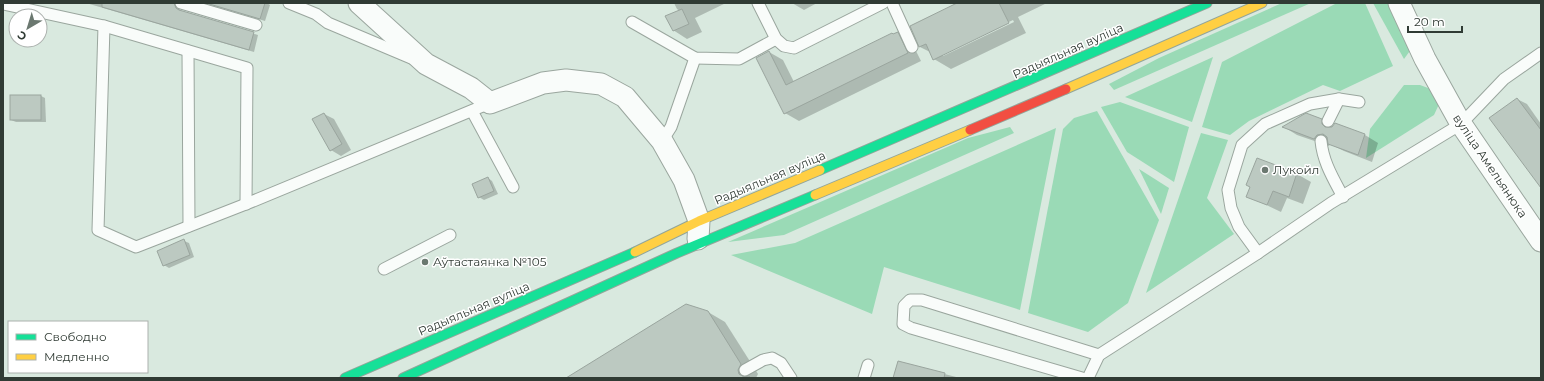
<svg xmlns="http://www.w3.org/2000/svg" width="1544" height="381" font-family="Montserrat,sans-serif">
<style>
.green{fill:#9adab6}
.shadow{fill:#0003;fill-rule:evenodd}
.building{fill:#bcc9c1;stroke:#9aa59e}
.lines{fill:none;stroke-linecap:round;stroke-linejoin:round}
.lane-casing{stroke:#9aa69e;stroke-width:13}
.street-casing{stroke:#9aa69e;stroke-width:23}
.fast-casing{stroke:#92a59a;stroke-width:11}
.slow-casing{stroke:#92a59a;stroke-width:11}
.jam-casing{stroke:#92a59a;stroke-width:11}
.lane{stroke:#f9fcfa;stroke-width:11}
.street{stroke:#f9fcfa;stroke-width:21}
.fast{stroke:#16e098;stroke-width:9}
.slow{stroke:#ffcf43;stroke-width:9}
.jam{stroke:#f24e42;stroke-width:9}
.poi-dot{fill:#6b7870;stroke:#fff;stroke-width:1.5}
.labels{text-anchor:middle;stroke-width:3;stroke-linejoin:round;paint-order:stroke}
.street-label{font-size:12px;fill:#303b34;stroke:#fff}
.poi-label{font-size:12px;fill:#303b34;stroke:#fff;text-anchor:start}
</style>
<rect width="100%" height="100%" fill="#d9e9df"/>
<!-- green -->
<g class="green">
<polygon points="1282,3 1311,3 1114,90 1109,84 1159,58"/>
<polygon points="1337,3 1365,3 1393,66 1340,91 1323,85 1249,121 1230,135 1202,127 1222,62"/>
<polygon points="1373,3 1390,3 1412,48 1404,59"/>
<polygon points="1213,57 1192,122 1125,97"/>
<polygon points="1404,85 1420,85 1436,91 1440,102 1434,115 1366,158 1370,129"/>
<polygon points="1120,102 1189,127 1174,182 1127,152 1101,107"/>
<polygon points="1097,111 1159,220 1128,303 1088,332 1028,313 1063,129 1074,118"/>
<polygon points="1010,127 1014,133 784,235 728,242 968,138"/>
<polygon points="1056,128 1020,310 884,267 872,314 731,255 795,243"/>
<polygon points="1201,133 1228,140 1207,198 1234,234 1146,293"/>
<polygon points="1139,169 1169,188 1161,214"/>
</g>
<!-- shadow -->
<g class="shadow">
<polygon points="86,3 179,3 179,9 182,12 258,35 254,52"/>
<polygon points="204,3 267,3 270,5 265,21"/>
<polygon points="674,3 726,3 695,18 702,32 687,39 673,30 680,11 677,9"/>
<polygon points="792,3 817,3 804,10"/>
<path d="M960,3H1047L1018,17L1026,33L951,69L934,59L932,53L920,47ZM1013,20L1014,22L943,56V54Z"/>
<polygon points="897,33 911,41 921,61 799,121 785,113 769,52 783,60 794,82"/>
<polygon points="41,96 45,98 46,122 16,122 11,120"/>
<polygon points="1517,99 1527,104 1541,124 1541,187"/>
<polygon points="324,114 334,119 351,150 341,156 331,150"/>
<polygon points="1321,120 1333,127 1365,135 1378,143 1372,162 1344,151 1330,144 1329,146 1297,135 1284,127"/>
<polygon points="1258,159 1297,174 1311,182 1303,204 1287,198 1281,212 1248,196"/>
<polygon points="488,178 492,181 498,194 484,200 479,197"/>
<polygon points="184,241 189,243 194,257 169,268 164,265"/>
<polygon points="708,312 725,322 758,374 756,378 568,378"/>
<polygon points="898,362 960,378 894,378"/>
</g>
<!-- building -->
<g class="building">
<polygon points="102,3 174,3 176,8 179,10 254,32 249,50 102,7"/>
<polygon points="206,3 265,3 260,19"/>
<polygon points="957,3 999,3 1009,23 933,60 926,44 919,47 910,26"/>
<polygon points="682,9 689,24 673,31 665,16"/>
<polygon points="898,32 908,53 784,114 756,58 769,51 786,85 892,33 893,34"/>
<rect x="10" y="95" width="31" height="25"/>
<polygon points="1517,98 1541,130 1541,188 1489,118"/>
<polygon points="324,113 342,144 330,151 312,119"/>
<polygon points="1306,113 1322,119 1322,124 1325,127 1332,127 1335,123 1365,134 1358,155 1328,144 1327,137 1323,134 1317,135 1314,139 1282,127"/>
<polygon points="1257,158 1297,173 1289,197 1273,191 1267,205 1246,197 1250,187 1246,185"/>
<polygon points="488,177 494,191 478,198 472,184"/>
<polygon points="184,239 190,255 163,266 157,251"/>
<polygon points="686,304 708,311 741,364 738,370 739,374 744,377 749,376 750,378 566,378"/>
<polygon points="898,361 945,373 944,378 893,378"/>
</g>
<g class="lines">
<!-- lane casing -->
<g class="lane-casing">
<g id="lane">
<polyline points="181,3 256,25"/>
<polyline points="289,3 316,14 328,23 411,58"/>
<polyline points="758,3 776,39 784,46 794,48 883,3"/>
<polyline points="892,3 912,47"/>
<polyline points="3,4 104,26 247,68 246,204"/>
<polyline points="632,22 695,58 739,59 776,39"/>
<polyline points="104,26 98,230 136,247 246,204 490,103"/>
<polyline points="188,51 189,226"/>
<polyline points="472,111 513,187"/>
<polyline points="1328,121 1339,99"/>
<polyline points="662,141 671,127 695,58"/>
<path d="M1321,141C1323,162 1333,178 1343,197"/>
<polyline points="1258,253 1239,227 1231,208 1228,190 1242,145 1265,124 1310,104 1339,99 1359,102"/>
<polyline points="384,269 450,235"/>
<polyline points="745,370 763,360 772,358 781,363 791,378"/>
<polyline points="864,378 868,365"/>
<polyline points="1082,378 911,328 903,324 904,306 910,300 922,300 1099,355"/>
<polyline points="1088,378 1099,355 1258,253 1331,203 1461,124 1504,79 1541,53"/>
</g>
</g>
<!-- street casing -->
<g class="street-casing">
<g id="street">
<polyline points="359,3 426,64 471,88 490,103 543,83 566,80 601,84 625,97 662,141 684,180 699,221 698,239"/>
<polyline points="1399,3 1425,59 1461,124 1541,241"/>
</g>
</g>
<!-- fast casing -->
<g class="fast-casing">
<g id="fast">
<polyline points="820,170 1207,3"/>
<polyline points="345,378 635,252"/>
<polyline points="403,378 677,253 815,195"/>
</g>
</g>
<!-- slow casing -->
<g class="slow-casing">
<g id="slow">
<polyline points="1066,89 1262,3"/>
<polyline points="815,195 970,130"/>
<polyline points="635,252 699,221 820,170"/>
</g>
</g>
<!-- jam casing -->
<g class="jam-casing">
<polyline id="jam" points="970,130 1066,89"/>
</g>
<!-- lane -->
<use href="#lane" class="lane"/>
<!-- street -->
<use href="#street" class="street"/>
<!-- fast -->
<use href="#fast" class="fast"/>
<!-- slow -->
<use href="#slow" class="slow"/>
<!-- jam -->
<use href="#jam" class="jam"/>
</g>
<!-- markers -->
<g class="poi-dot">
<circle cx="1265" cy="170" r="4"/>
<circle cx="425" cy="262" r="4"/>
</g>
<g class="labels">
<!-- street labels -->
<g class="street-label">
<text transform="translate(1068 51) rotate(-24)" y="4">Радыяльная вуліца</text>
<text transform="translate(1490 166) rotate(56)" y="4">вуліца Амельянюка</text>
<text transform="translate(770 178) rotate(-23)" y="4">Радыяльная вуліца</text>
<text transform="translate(474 309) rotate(-23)" y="4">Радыяльная вуліца</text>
</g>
<!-- poi labels -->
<g class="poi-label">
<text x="1273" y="174">Лукойл</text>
<text x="433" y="266">Аўтастаянка №105</text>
</g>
</g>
<!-- border -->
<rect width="1544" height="381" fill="none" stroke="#303b34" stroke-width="8"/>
<!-- legend -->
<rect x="8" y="321" width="140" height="52" fill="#ffffff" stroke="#acb1ae"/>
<rect x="16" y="334" width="20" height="6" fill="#16e098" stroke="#acb1ae"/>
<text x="44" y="341" font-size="12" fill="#303b34">Свободно</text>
<rect x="16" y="354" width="20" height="6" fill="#ffcf43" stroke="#acb1ae"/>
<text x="44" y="361" font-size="12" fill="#303b34">Медленно</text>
<!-- north arrow -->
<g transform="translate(28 28) rotate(218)"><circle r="19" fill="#ffffff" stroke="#acb1ae"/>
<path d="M0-3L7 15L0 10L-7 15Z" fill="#6b7870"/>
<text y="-6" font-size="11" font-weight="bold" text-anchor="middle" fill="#303b34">С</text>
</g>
<!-- scale -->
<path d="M1408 26v6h54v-6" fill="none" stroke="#303b34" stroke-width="2"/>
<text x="1414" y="26" font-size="12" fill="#303b34" stroke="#ffffff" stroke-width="3" paint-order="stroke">20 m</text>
</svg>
